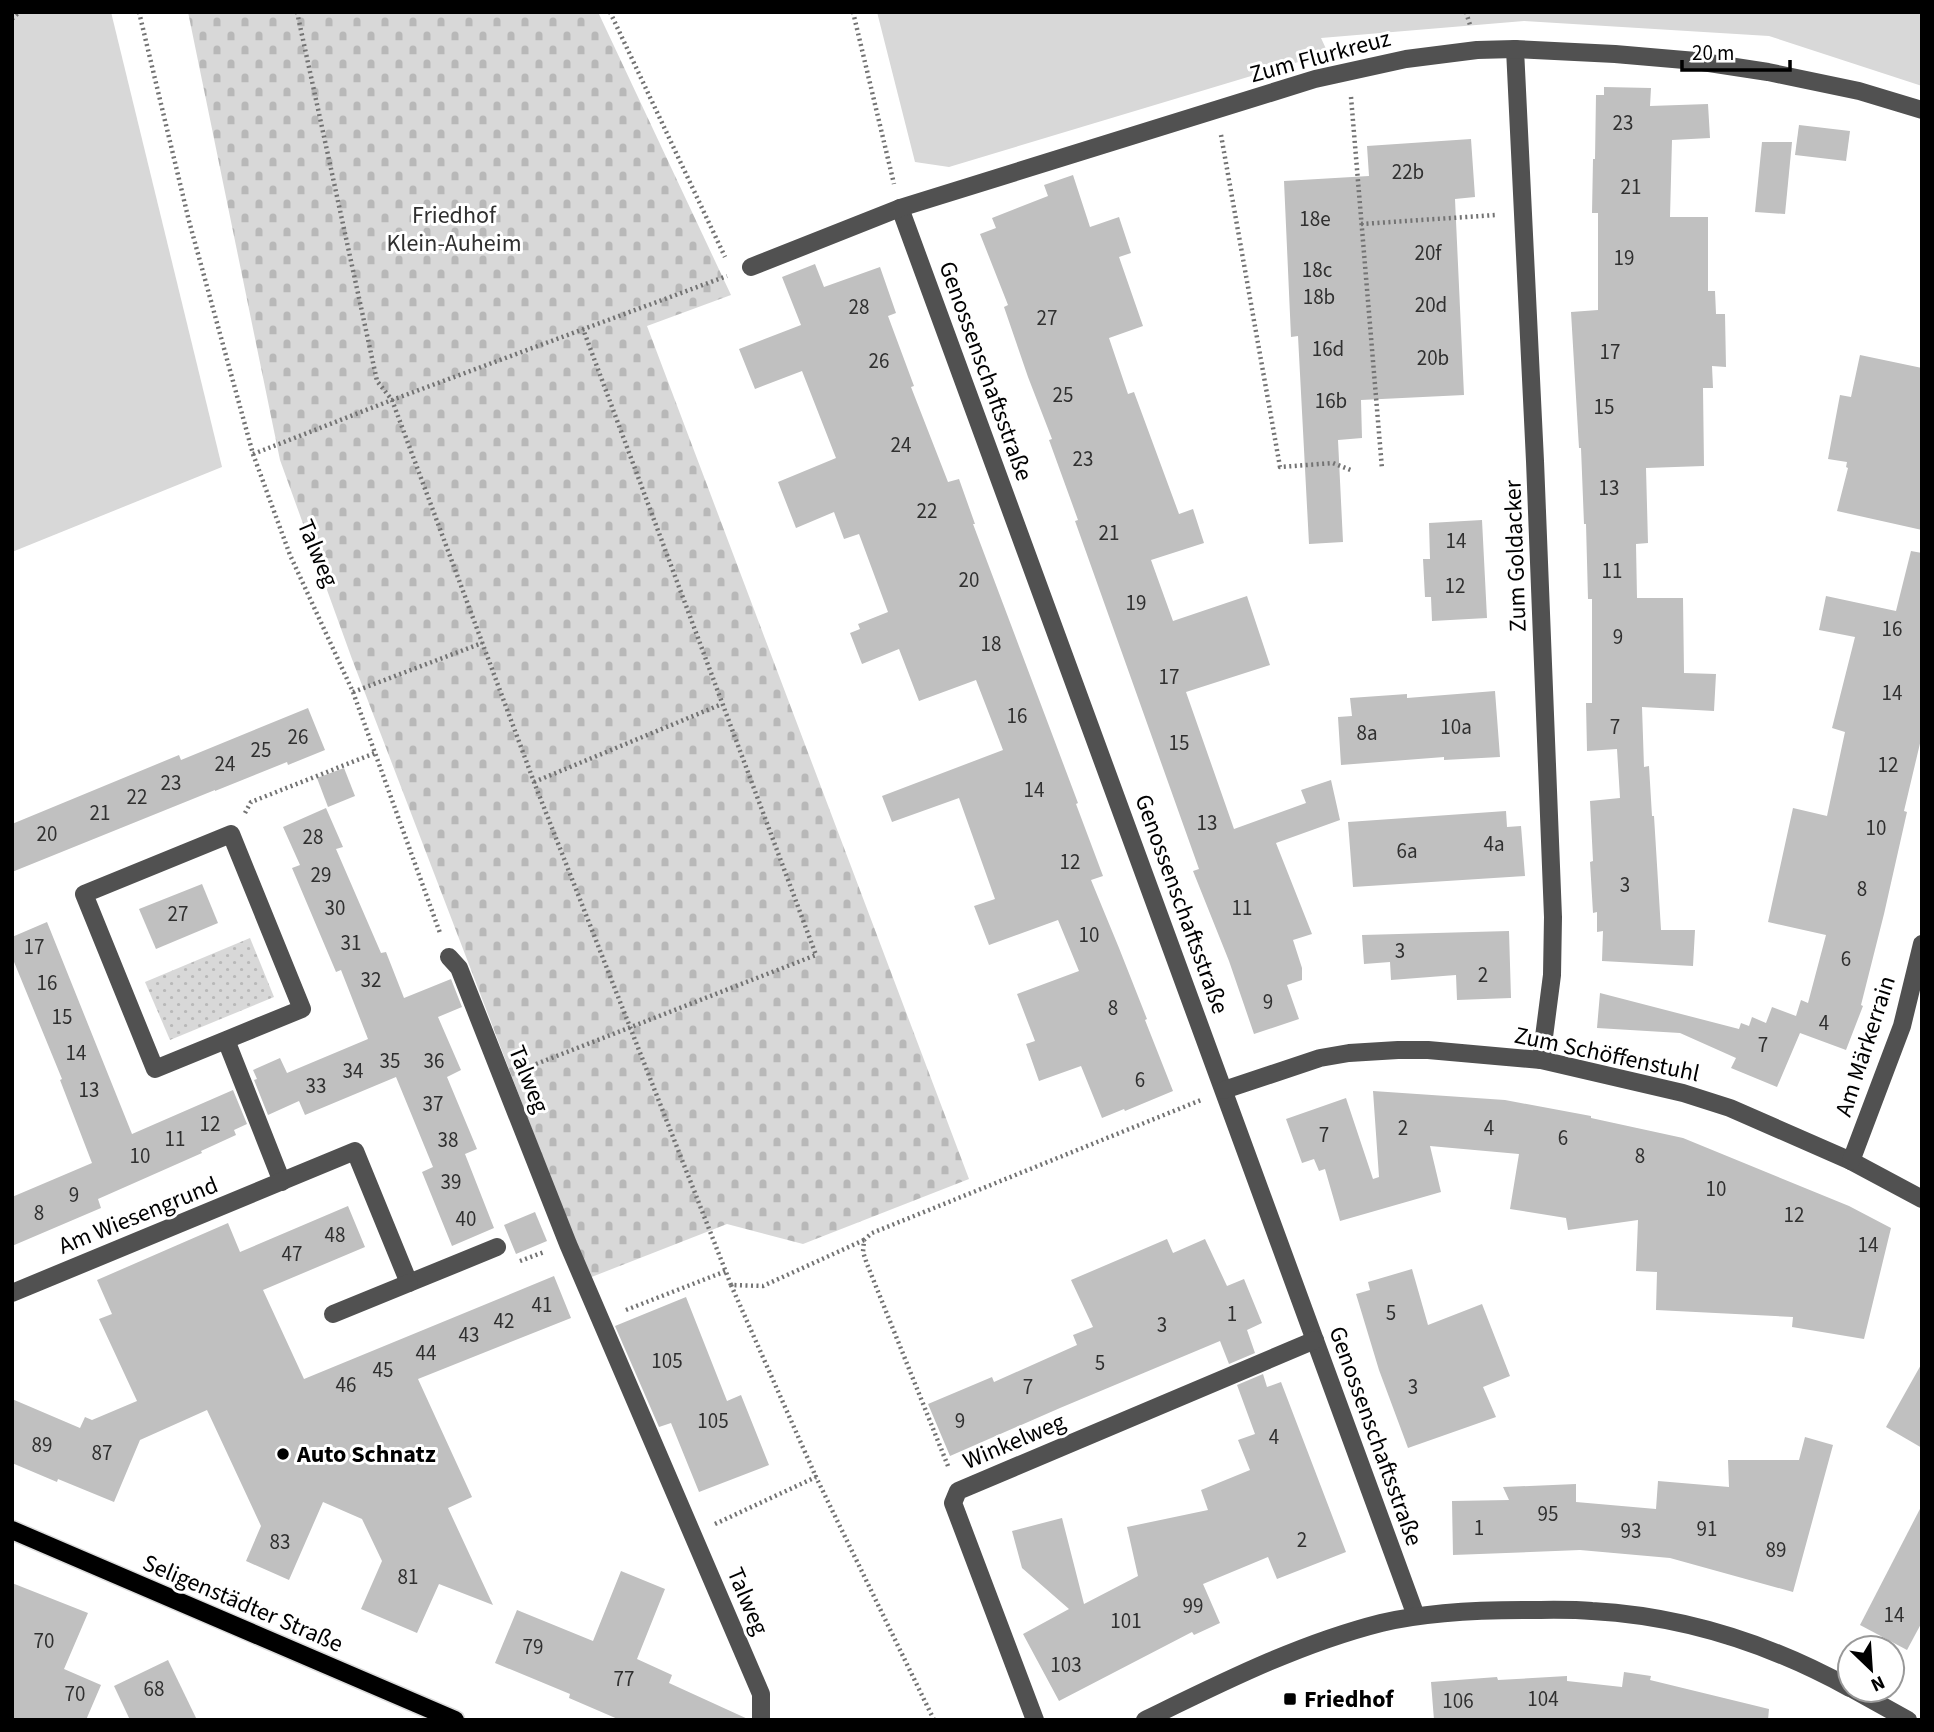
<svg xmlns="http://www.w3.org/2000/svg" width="1934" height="1732" font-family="'Source Sans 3',sans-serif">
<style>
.grass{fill:url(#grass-dots)}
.cemetery{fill:url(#cemetery-stones)}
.garden{fill:#d8d8d8}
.building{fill:#c0c0c0}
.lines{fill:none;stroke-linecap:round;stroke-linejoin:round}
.major-casing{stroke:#dbdbdb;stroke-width:21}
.path{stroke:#737373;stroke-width:4.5;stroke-dasharray:2 3.5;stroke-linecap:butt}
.minor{stroke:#515151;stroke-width:18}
.major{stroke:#000;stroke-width:18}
.poi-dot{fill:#000;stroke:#fff;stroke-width:2.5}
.labels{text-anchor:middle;stroke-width:6;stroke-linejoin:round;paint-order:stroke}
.number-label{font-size:21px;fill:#303030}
.street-label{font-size:24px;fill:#000;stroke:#fff}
.park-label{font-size:24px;fill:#2f2f2f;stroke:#fff}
.poi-label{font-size:24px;font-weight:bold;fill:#000;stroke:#fff;text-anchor:start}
</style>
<defs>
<pattern id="grass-dots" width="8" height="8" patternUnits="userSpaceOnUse" patternTransform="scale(1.75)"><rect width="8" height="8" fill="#d8d8d8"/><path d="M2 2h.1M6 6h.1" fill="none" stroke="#b8b8b8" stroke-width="1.8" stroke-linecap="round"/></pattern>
<pattern id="cemetery-stones" width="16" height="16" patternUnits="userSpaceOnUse" patternTransform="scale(1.75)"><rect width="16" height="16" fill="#d8d8d8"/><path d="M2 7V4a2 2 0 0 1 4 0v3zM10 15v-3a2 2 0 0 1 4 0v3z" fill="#b8b8b8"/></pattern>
</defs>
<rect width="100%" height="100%" fill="#fff"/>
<!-- grass -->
<polygon class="grass" points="250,938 274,997 170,1040 145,982"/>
<!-- cemetery -->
<polygon class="cemetery" points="188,12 598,12 731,295 647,326 969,1179 803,1244 727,1224 589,1278 352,659 280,460"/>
<!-- garden -->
<g class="garden">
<polygon points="12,12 111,12 222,467 12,552"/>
<polygon points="877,12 1922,12 1922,86 1769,36 1524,21 1321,38 1328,53 949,167 915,162"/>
</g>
<!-- building -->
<g class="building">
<polygon points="1604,87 1651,88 1650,106 1708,104 1710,138 1672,140 1670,217 1708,217 1708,291 1715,291 1716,314 1725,314 1726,367 1712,366 1713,388 1703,388 1704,466 1646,468 1648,543 1636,544 1637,598 1683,598 1684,673 1716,674 1714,711 1642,707 1644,767 1649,766 1652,816 1654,816 1661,930 1695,930 1693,966 1602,961 1603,931 1597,932 1597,912 1593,913 1590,862 1593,861 1590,801 1620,798 1617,749 1587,751 1586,703 1592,703 1592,599 1588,599 1586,524 1584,524 1581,448 1579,448 1571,312 1598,310 1598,213 1592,213 1593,159 1595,159 1596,95 1604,95"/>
<polygon points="1799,125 1850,131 1846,161 1795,155"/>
<polygon points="1471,139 1475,197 1455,199 1464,395 1361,400 1362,438 1338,440 1343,542 1309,544 1298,336 1291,337 1284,181 1369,176 1367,146"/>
<polygon points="1762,142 1792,142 1785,214 1755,212"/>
<polygon points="1073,175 1090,227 1119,217 1131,253 1119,257 1143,326 1109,338 1128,394 1134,392 1179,514 1193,509 1204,543 1151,560 1173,621 1247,596 1270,665 1186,692 1234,829 1306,803 1301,790 1331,780 1340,820 1276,843 1312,934 1293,940 1302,968 1302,980 1287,985 1299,1019 1254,1034 1229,961 1193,871 1199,869 1075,521 1078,520 1049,440 1052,439 1028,377 1004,307 1008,305 980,234 996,228 992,218 1048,196 1044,185"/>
<polygon points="815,264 824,287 880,267 896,313 888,316 914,386 911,387 948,482 959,479 975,524 973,524 1078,803 1076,804 1103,876 1091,880 1119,948 1147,1019 1145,1020 1173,1091 1125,1111 1124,1109 1102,1118 1081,1066 1039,1081 1026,1044 1035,1041 1017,994 1079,971 1058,920 989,945 974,906 995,899 959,798 892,822 882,796 1003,750 976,680 919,701 899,649 862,664 850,633 860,629 858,624 888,612 859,534 844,539 834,512 796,528 778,482 836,458 802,371 755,389 739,349 801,325 782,277"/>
<polygon points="1860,355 1922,368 1922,530 1837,511 1848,468 1846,467 1847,462 1828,459 1840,395 1851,397"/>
<polygon points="1482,520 1487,618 1432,621 1431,597 1425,597 1423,559 1430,559 1429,523"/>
<polygon points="1911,551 1922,553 1922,735 1904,811 1907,812 1884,914 1861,1005 1863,1006 1846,1050 1800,1033 1777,1087 1731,1068 1736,1058 1680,1033 1597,1028 1600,993 1739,1029 1741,1023 1749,1026 1752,1017 1766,1023 1772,1007 1796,1016 1801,1000 1808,1003 1826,935 1768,922 1793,808 1827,816 1845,732 1832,728 1855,637 1819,630 1826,596 1896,611"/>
<polygon points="1495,691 1500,757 1444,760 1444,757 1341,765 1338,717 1352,716 1350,698 1407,694 1407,698"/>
<polygon points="308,708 325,750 288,765 287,762 215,791 215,790 12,872 12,824 179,755 181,760"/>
<polygon points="344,768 355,796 328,807 317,778"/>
<polygon points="326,808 343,847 336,849 381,953 386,952 404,998 451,979 462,1007 438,1017 461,1070 447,1077 477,1149 465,1154 494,1228 452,1246 422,1172 433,1167 396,1077 305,1115 299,1101 268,1115 254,1080 257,1079 253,1070 280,1058 287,1073 368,1039 341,970 336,972 292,868 300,865 283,827"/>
<polygon points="1506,811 1507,827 1521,826 1525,876 1353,887 1348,822"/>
<polygon points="202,884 218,923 156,949 139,909"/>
<polygon points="47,922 132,1134 233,1090 247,1124 234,1130 236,1135 201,1151 202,1153 98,1199 101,1208 12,1246 12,1197 92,1163 60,1080 62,1079 12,957 12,937"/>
<polygon points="1509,931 1511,998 1457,1000 1456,975 1391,980 1390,962 1364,964 1362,935"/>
<polygon points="1373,1091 1505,1100 1591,1116 1591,1118 1683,1138 1849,1206 1891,1228 1864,1339 1792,1327 1793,1317 1656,1310 1657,1272 1636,1271 1638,1220 1568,1230 1566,1218 1510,1209 1519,1154 1430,1146 1441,1192 1340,1221 1325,1169 1319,1171 1314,1159 1302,1163 1286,1119 1346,1098 1373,1179 1379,1177"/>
<polygon points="348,1206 365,1247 263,1290 304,1379 554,1276 571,1318 418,1379 472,1497 448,1508 493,1605 439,1584 417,1633 361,1609 382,1561 362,1519 323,1502 289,1580 246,1561 261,1526 207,1410 140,1440 114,1502 58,1479 57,1482 12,1463 12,1399 80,1428 85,1417 92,1420 137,1401 99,1319 112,1314 97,1280 228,1223 240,1252"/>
<polygon points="535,1212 547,1241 516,1254 504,1225"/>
<polygon points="1167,1239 1173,1253 1205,1239 1227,1286 1244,1279 1262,1323 1247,1330 1255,1353 1229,1364 1220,1341 1060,1408 950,1456 928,1404 992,1377 994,1382 1077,1345 1073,1335 1093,1327 1071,1280"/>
<polygon points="1412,1269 1428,1325 1482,1304 1510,1376 1483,1387 1496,1417 1408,1448 1379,1370 1356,1294 1370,1290 1368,1282"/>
<polygon points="686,1297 727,1401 741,1395 769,1465 699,1492 671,1423 659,1427 615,1326"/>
<polygon points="1922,1363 1922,1448 1886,1427"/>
<polygon points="1263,1374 1267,1387 1281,1382 1346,1552 1277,1579 1268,1557 1203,1584 1220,1623 1194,1635 1192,1632 1059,1701 1023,1634 1069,1609 1022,1568 1012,1531 1062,1518 1084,1604 1138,1576 1127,1527 1208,1510 1201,1490 1250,1470 1238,1440 1255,1434 1237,1385"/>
<polygon points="1805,1437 1833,1445 1793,1592 1670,1558 1580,1550 1453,1555 1452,1501 1509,1500 1503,1487 1576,1484 1576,1502 1656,1509 1658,1481 1729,1487 1728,1460 1799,1460"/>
<polygon points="1922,1505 1922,1622 1907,1650 1860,1625"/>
<polygon points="621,1571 665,1589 637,1659 672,1675 669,1683 750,1720 620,1720 569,1698 570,1694 495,1663 517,1610 593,1641"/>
<polygon points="12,1583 88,1613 64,1669 101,1685 86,1720 12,1720"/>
<polygon points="168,1660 197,1720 130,1720 114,1686"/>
<polygon points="1624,1672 1651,1676 1650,1680 1769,1709 1768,1720 1434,1720 1431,1682 1497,1677 1498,1680 1567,1676 1567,1681 1622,1687"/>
</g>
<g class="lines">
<!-- major casing -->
<g class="major-casing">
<polyline id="major" points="12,1530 455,1720"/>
</g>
<!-- path -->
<g class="path">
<polyline points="139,12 189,221 253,454 290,555 353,692 440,933"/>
<polyline points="297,12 377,381 392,400 534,782 731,1285 763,1286 864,1240"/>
<polyline points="610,12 725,257"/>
<polyline points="853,12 894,184"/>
<polyline points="1466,12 1470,25"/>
<polyline points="12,19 19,12"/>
<polyline points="1351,97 1382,469"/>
<polyline points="1221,135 1280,467 1333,463 1353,471"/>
<polyline points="1361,224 1496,215"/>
<polyline points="253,454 392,400 727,276"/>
<polyline points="353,692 482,643"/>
<polyline points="534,782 722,704"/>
<polyline points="245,813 251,802 375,753"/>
<polyline points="536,1064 816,955 583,329"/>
<polyline points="520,1261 544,1252"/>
<polyline points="731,1285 816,1477"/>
<polyline points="626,1310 726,1271"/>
<polyline points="948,1466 867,1264 863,1252 864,1240 872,1233 1201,1100"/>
<polyline points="715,1524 816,1477 934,1720"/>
</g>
<!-- minor -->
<g class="minor">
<polyline points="1515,49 1535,461 1553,917 1552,975 1541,1060"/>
<polyline points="900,208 1416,1616"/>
<polyline points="751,267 900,208 1315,79 1406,59 1477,50 1515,49 1615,54 1696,61 1768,72 1859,91 1922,110"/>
<polyline points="449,957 459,968 568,1244 761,1694 761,1720"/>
<polyline points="226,1040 302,1009 231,834 84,894 155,1069 226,1040 282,1182"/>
<polyline points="1224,1090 1320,1058 1349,1053 1398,1050 1428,1050 1541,1060 1683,1093 1730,1108 1851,1161 1922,1199"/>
<polyline points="1851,1161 1902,1026 1922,944"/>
<polyline points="12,1293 355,1151 409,1283 497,1247"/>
<polyline points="333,1314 409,1283"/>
<polyline points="1854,1690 1908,1720"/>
<polyline points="1035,1720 953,1503 958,1491 1315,1340"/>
<path d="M1145,1720C1221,1683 1298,1644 1381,1623C1427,1612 1476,1610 1523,1610C1546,1610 1570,1609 1592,1611C1684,1616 1770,1644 1850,1688"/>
</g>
<!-- major -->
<use href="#major" class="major"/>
</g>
<!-- markers -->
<g class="poi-dot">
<circle cx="283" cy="1454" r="7"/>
<rect x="1283" y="1692" width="14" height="14" rx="3.5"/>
</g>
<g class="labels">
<!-- number labels -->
<g class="number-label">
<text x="1623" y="130">23</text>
<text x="1408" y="179">22b</text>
<text x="1631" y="194">21</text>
<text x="1315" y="226">18e</text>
<text x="1428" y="260">20f</text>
<text x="1624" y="265">19</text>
<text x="1317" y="277">18c</text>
<text x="1319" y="304">18b</text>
<text x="1431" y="312">20d</text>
<text x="859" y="314">28</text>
<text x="1047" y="325">27</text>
<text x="1328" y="356">16d</text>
<text x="1610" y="359">17</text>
<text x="1433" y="365">20b</text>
<text x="879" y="368">26</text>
<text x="1063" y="402">25</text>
<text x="1331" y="408">16b</text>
<text x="1604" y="414">15</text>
<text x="901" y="452">24</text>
<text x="1083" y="466">23</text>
<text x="1609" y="495">13</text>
<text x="927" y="518">22</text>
<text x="1109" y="540">21</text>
<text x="1456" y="548">14</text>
<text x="1612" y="578">11</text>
<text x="969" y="587">20</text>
<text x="1455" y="593">12</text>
<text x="1136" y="610">19</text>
<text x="1892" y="636">16</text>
<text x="1618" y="644">9</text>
<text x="991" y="651">18</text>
<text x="1169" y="684">17</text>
<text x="1892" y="700">14</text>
<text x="1017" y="723">16</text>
<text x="1456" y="734">10a</text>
<text x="1615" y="734">7</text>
<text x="1367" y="740">8a</text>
<text x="298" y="744">26</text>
<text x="1179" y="750">15</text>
<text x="261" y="757">25</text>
<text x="225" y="771">24</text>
<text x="1888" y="772">12</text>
<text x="171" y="790">23</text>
<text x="1034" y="797">14</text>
<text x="137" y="804">22</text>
<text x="100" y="820">21</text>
<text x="1207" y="830">13</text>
<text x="1876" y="835">10</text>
<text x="47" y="841">20</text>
<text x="313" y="844">28</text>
<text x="1494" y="851">4a</text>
<text x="1407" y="858">6a</text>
<text x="1070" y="869">12</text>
<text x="321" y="882">29</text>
<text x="1625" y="892">3</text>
<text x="1862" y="896">8</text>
<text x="335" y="915">30</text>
<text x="1242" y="915">11</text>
<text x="178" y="921">27</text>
<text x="1089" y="942">10</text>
<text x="351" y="950">31</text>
<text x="34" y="954">17</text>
<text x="1400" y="958">3</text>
<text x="1846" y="966">6</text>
<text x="1483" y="982">2</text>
<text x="371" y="987">32</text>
<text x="47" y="990">16</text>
<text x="1268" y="1009">9</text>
<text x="1113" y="1015">8</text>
<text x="62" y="1024">15</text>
<text x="1824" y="1030">4</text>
<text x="1763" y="1052">7</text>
<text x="76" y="1060">14</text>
<text x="390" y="1068">35</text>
<text x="434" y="1068">36</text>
<text x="353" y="1078">34</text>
<text x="1140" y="1087">6</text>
<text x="316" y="1093">33</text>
<text x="89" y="1097">13</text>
<text x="433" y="1111">37</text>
<text x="210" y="1131">12</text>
<text x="1403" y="1135">2</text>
<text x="1489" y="1135">4</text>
<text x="1324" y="1142">7</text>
<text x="1563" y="1145">6</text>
<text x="175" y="1146">11</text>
<text x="448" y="1147">38</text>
<text x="140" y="1163">10</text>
<text x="1640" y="1163">8</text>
<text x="451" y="1189">39</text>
<text x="1716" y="1196">10</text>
<text x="74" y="1202">9</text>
<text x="39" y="1220">8</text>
<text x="1794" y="1222">12</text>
<text x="466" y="1226">40</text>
<text x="335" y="1242">48</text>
<text x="1868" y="1252">14</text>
<text x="292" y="1261">47</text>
<text x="542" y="1312">41</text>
<text x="1391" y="1320">5</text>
<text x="1232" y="1321">1</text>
<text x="504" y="1328">42</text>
<text x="1162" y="1332">3</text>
<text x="469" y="1342">43</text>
<text x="426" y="1360">44</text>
<text x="667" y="1368">105</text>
<text x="1100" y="1370">5</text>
<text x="383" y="1377">45</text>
<text x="346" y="1392">46</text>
<text x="1028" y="1394">7</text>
<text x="1413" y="1394">3</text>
<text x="713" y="1428">105</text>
<text x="960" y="1428">9</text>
<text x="1274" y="1444">4</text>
<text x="42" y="1452">89</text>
<text x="102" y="1460">87</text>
<text x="1548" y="1521">95</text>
<text x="1479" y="1535">1</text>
<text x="1707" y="1536">91</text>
<text x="1631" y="1538">93</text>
<text x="1302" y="1547">2</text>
<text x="280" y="1549">83</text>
<text x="1776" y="1557">89</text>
<text x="408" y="1584">81</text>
<text x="1193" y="1613">99</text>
<text x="1894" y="1622">14</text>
<text x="1126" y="1628">101</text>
<text x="44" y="1648">70</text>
<text x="533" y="1654">79</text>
<text x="1066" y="1672">103</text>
<text x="624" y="1686">77</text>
<text x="154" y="1696">68</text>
<text x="75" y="1701">70</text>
<text x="1543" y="1706">104</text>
<text x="1458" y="1708">106</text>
</g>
<!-- street labels -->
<g class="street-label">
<text transform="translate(1320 56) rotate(-15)" y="8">Zum Flurkreuz</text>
<text transform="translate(986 371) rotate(70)" y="8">Genossenschaftsstraße</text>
<text transform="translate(318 553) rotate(67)" y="8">Talweg</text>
<text transform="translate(1515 556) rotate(-92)" y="8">Zum Goldacker</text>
<text transform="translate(1182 904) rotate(70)" y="8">Genossenschaftsstraße</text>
<text transform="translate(1865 1046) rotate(-72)" y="8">Am Märkerrain</text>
<text transform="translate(1607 1054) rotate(12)" y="8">Zum Schöffenstuhl</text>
<text transform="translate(529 1079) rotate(68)" y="8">Talweg</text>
<text transform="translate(138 1215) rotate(-22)" y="8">Am Wiesengrund</text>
<text transform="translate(1376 1436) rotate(70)" y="8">Genossenschaftsstraße</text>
<text transform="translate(1014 1441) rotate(-23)" y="8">Winkelweg</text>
<text transform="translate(748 1601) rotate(67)" y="8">Talweg</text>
<text transform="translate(243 1603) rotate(23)" y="8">Seligenstädter Straße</text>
</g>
<!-- park labels -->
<g class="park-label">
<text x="454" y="223">Friedhof<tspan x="454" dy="28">Klein-Auheim</tspan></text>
</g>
<!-- poi labels -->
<g class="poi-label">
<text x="297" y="1462">Auto Schnatz</text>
<text x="1304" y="1707">Friedhof</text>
</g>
</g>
<!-- border -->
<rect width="1934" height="1732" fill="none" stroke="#000000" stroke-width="28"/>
<!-- north arrow -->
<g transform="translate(1871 1669) rotate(155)"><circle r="33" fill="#ffffff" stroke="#999999" stroke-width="2"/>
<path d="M0-5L12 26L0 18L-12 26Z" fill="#000000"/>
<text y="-10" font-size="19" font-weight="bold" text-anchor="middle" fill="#000000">N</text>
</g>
<!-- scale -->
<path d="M1682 60v10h108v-10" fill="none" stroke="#000000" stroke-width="3.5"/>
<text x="1692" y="60" font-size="21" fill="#000000" stroke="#ffffff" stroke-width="5" paint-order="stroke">20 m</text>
</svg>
